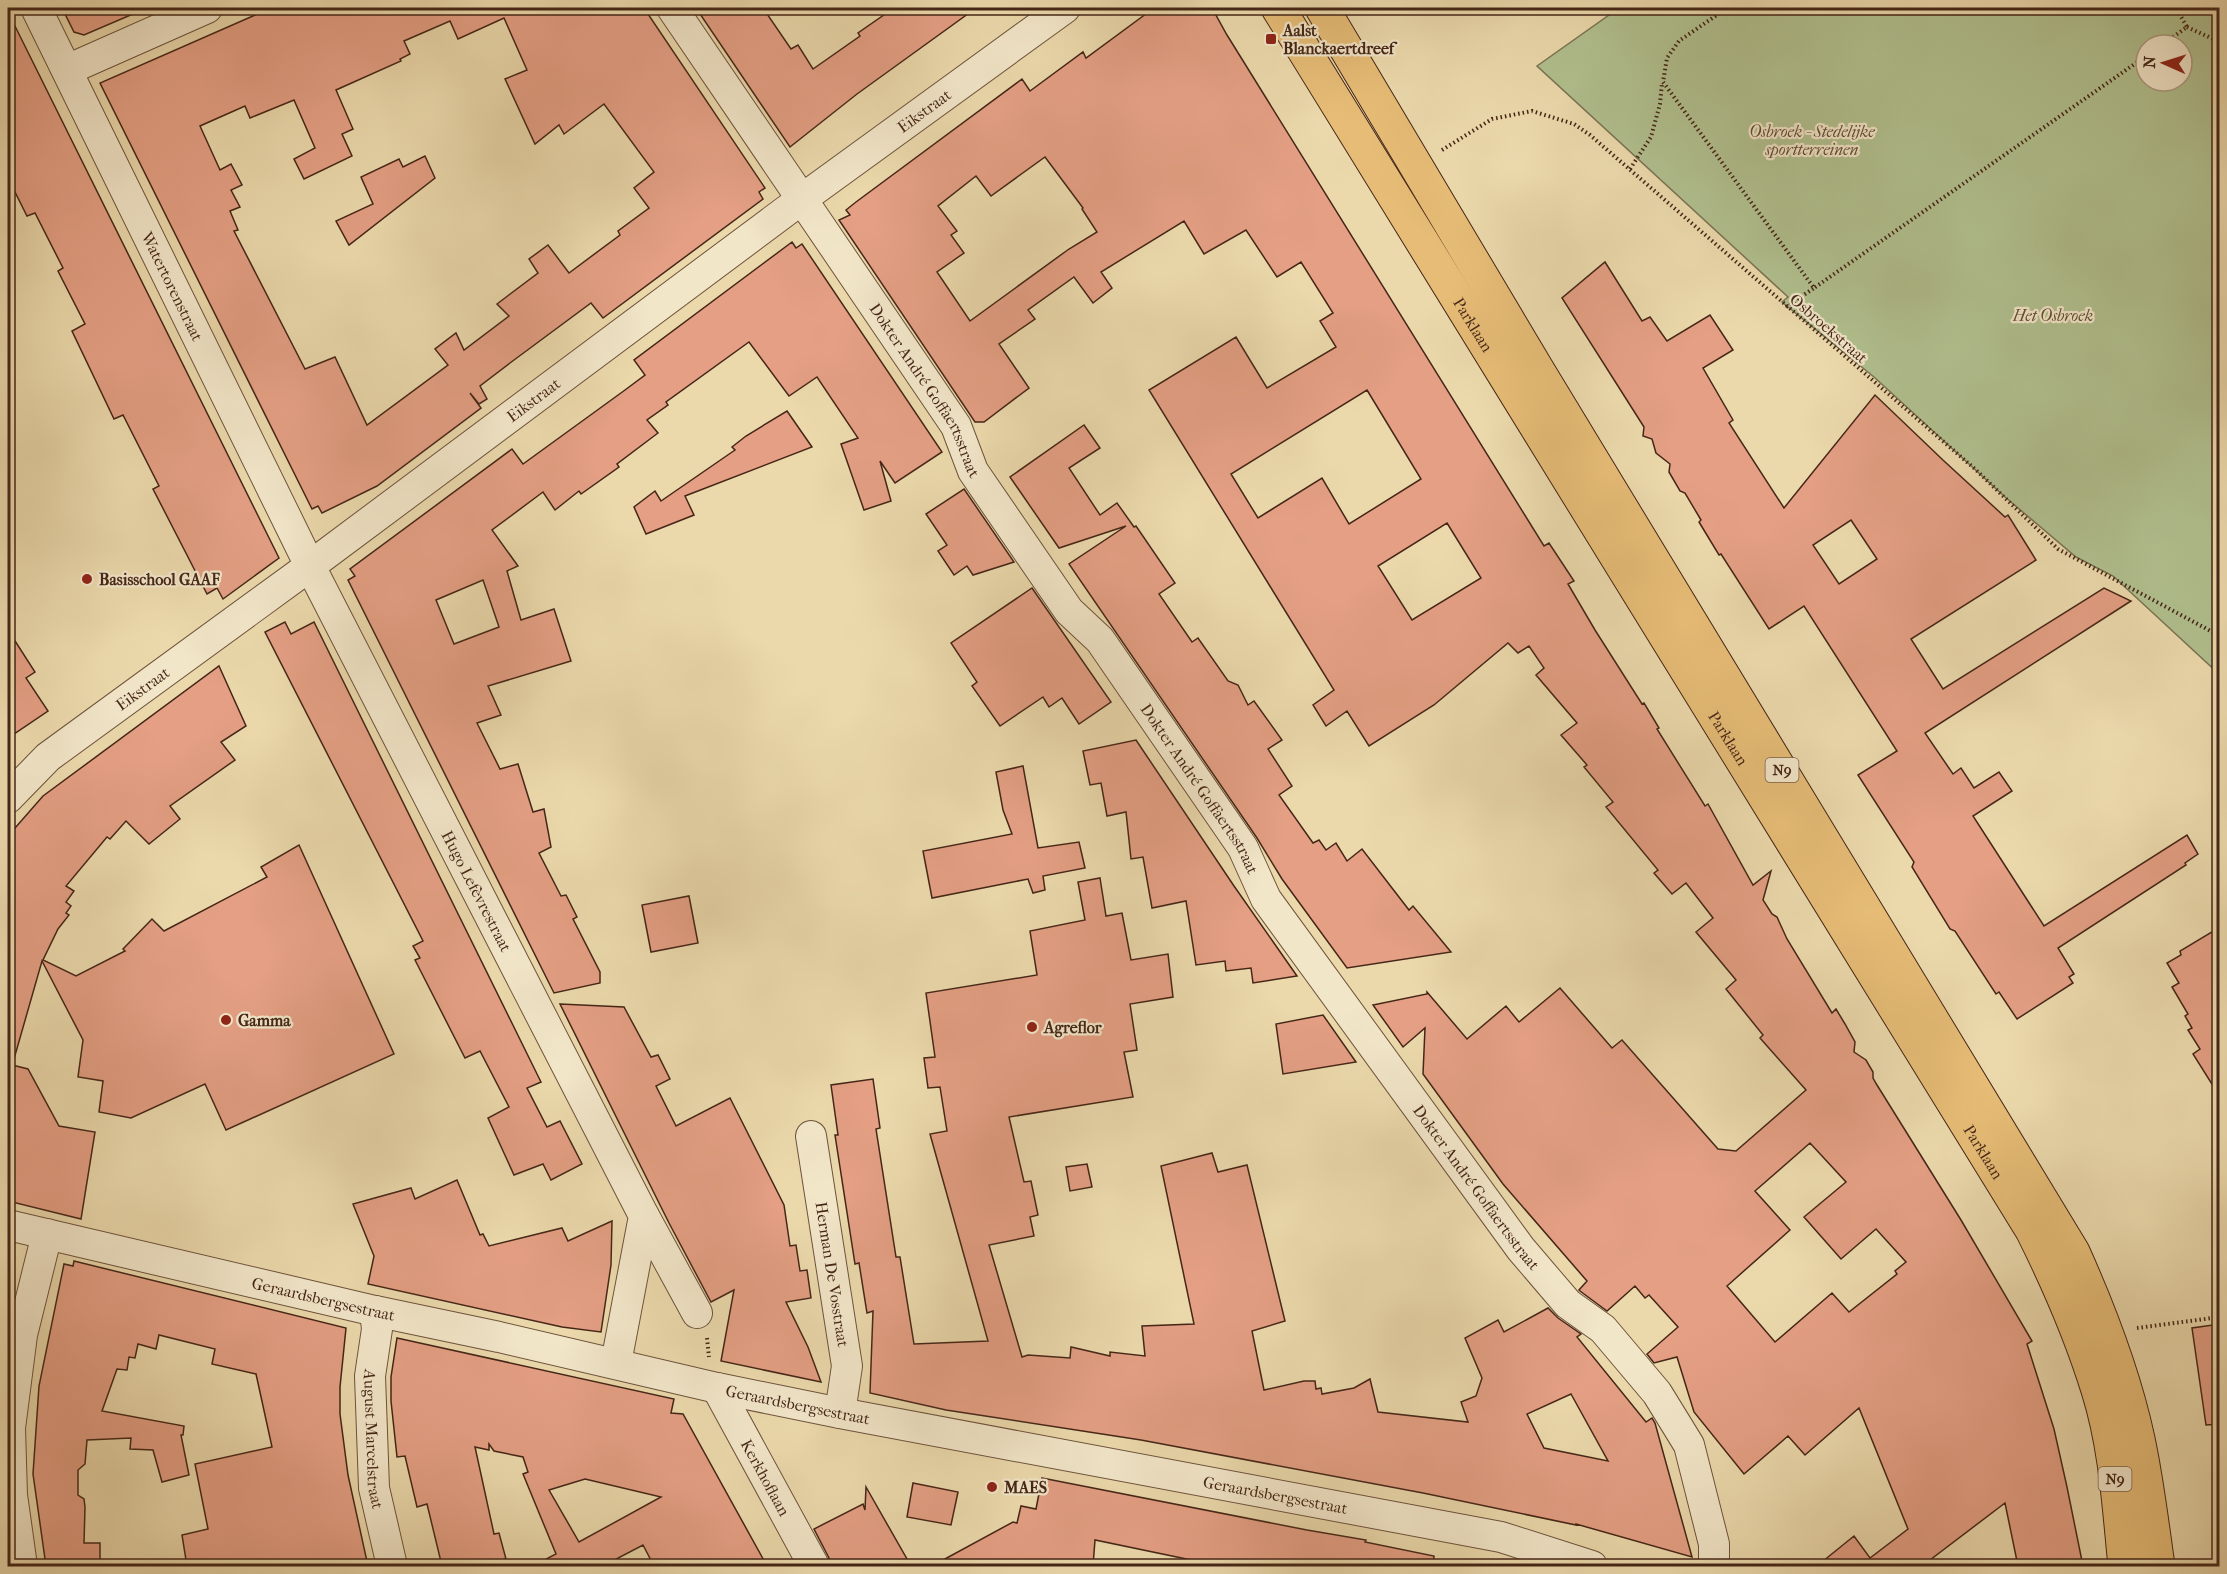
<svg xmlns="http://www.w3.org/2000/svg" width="2227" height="1574" font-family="'IM FELL French Canon',serif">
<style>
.green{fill:#b1c08f;stroke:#7b7353;stroke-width:1.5;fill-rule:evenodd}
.building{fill:#e49f84;stroke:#452617;stroke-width:1.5;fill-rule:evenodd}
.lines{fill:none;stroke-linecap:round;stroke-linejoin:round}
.minor-casing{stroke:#6e533c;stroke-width:32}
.primary-casing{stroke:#452617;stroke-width:35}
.path{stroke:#452617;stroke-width:4;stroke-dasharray:1.5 3;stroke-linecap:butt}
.minor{stroke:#f2e6c9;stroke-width:30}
.primary{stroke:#e6bc76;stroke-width:33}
.poi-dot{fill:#8f2418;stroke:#f2e6c9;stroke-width:2}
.labels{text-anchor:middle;stroke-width:4.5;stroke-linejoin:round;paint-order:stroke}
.shield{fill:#f2e6c9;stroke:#79604c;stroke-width:1.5}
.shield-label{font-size:15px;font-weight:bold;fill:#452617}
.poi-label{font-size:16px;font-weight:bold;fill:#452617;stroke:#f2e6c9;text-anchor:start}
.street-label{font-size:16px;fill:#452617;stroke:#f2e6c9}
.park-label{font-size:16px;font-style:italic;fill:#604c35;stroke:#f2e6c9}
</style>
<rect width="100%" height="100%" fill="#ebd9ac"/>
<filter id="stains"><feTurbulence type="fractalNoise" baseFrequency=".00333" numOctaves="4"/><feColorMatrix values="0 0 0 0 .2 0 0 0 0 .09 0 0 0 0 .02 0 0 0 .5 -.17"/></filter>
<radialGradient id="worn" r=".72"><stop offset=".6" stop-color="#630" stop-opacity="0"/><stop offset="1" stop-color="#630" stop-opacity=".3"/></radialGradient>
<!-- green -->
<path class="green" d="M1619,8H2219V674L2113,576L2076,557L2005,497L1874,377L1782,302L1788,297L1537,66ZM2146,45H2182V81H2146Z"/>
<!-- building -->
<g class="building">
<polygon points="62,8 147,8 84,35 74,32"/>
<path d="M271,8H644L765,188L759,192L763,199L603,318L591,303L510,363L480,386L487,399L479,404L470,393L481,408L377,486L322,513L318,506L312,509L100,83ZM504,18L527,70L505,79L535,144L559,125L564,134L604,104L654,172L634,188L649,208L618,231L620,235L569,273L548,245L529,259L538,273L497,304L509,316L464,350L456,333L435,349L448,365L367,425L335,357L305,369L234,231L238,230L230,211L240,207L231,190L242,185L231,164L220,170L200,126L245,106L250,118L294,100L315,148L294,159L304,179L352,156L342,134L353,129L336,90L401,61L400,59L410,54L404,41L450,21L458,39Z"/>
<polygon points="696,8 763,8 791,49 798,45 813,69 860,36 858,33 894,8 976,8 857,94 790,147"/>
<path d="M1154,8H1212L1227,35L1544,546L1549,543L1574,581L1568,584L1595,630L1642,704L1644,703L1659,728L1657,729L1705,806L1708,804L1753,885L1771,871L1763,900L1772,914L1777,917L1787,939L1832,1013L1836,1009L1845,1024L1855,1042L1854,1052L1866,1060L1873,1072V1078L1877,1085L1961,1220L2032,1341L2027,1344L2054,1429L2067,1487L2083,1566H2018L2005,1503L1922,1566H1817L1854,1536L1870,1558L1908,1529L1859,1408L1805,1455L1788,1436L1744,1474L1694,1412L1677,1357L1654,1363L1647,1354L1678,1327L1649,1295L1645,1298L1635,1286L1607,1311L1580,1291L1579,1290L1587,1281L1503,1184L1423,1074L1425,1028L1403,1047L1373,1005L1427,994V992L1467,1039L1506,1006L1519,1022L1560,988L1612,1048L1622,1040L1718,1149L1736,1151L1806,1090L1760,1038L1763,1035L1726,989L1736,980L1696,932L1713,918L1686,883L1672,894L1654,873L1658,870L1606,807L1613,802L1584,767L1587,765L1561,735L1577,723L1536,675L1544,668L1529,646L1518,653L1508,643L1434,705L1369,746L1347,711L1326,726L1313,705L1334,690L1149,390L1236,337L1267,388L1336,347L1320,321L1333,313L1301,262L1277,277L1246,230L1204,254L1184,221L1101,272L1112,288L1093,303L1074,277L1028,310L1035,319L999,344L1029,388L984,422H975L839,220L850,215L846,210L856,202L1022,79L1030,91L1083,52L1086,58ZM1045,157L1083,208L1082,209L1097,232L1069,249L970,321L937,272L964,253L951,235L957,231L938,206L976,176L991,196ZM1367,390L1421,479L1349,524L1322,478L1258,518L1231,474ZM1447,523L1481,578L1412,620L1378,566ZM1810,1143L1846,1182L1804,1217L1841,1259L1876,1229L1906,1262L1895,1271L1897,1274L1849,1312L1832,1293L1775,1342L1727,1286L1790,1230L1755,1191Z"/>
<polygon points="8,12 279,558 223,599 217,588 207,594 153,489 159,486 123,415 114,419 72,331 85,324 58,271 63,268 35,213 27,216 8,178"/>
<polygon points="425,156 435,178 349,245 336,221 373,204 361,177 399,159 403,167"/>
<path d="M792,242L796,248L802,244L942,452L895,483L880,461L891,501L864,510L841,444L858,438L817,377L789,396L749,342L666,402L668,405L647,420L658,433L617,464L619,467L581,494L579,491L555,510L543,492L492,530L518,566L507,571L521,620L554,609L571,661L488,686L501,715L477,723L500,769L518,764L533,812L544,809L551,847L539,853L561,896L566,895L577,917L573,919L600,972V983L554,993L348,580L355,576L350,569L512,449L523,464L625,390L645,375L634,360ZM483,580L499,627L454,644L436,600Z"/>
<path d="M1605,262L1642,321L1650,317L1667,341L1710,315L1733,350L1703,368L1733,420L1729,423L1784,508L1875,395L1944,461L2005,517L2008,515L2036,560L1911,639L1943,689L2104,588L2131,601L1925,733L1953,774L1961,768L1974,788L1999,772L2012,791L1973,816L2044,926L2187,835L2198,854L2185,863L2186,865L2058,948L2074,974L2069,977L2073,983L2017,1019L1999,992L1996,994L1955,931L1950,929L1912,867L1914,862L1858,775L1897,751L1804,606L1769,629L1721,554L1719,555L1699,522L1701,520L1685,493L1680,491L1669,472L1670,464L1656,453L1652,439L1643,436L1644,427L1562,298ZM1851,520L1877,559L1839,584L1813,545Z"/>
<polygon points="787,411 812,447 685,496 694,515 646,534 634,507 655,491 661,501 735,450 732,447 746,436"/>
<polygon points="1084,425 1100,448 1069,468 1100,515 1117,503 1134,527 1136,526 1175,583 1159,594 1192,642 1198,638 1228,681 1238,685 1248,705 1254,701 1282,740 1268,749 1292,786 1279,795 1313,843 1319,840 1326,850 1336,843 1347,861 1362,849 1409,910 1413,906 1451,952 1347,968 1282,879 1257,838 1069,564 1126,526 1059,548 1010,477"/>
<polygon points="964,489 1014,562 973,575 967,566 954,575 938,551 947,545 926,514"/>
<polygon points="1032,588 1111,702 1079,724 1062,698 1049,707 1043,697 1000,726 972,686 977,682 951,643"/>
<polygon points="285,622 291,634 314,622 541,1082 527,1088 547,1127 560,1121 582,1164 551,1180 543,1164 514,1175 488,1118 509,1107 480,1051 465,1058 415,960 420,958 413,946 423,941 265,632"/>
<polygon points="8,630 35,672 26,678 48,711 8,738"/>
<polygon points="219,666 246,726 221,742 235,760 170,806 180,819 149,844 126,821 110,839 107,837 66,886 74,891 66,902 71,906 66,913 69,915 58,929 43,960 76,976 125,951 123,949 152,919 164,931 267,877 261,867 299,845 394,1054 226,1130 205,1084 131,1118 99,1112 103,1081 78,1077 83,1040 42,961 14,1059 8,1058 8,836 43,796"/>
<polygon points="1136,740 1234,886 1297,976 1253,983 1251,968 1226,971 1225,961 1196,965 1186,901 1152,908 1143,857 1131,859 1126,812 1107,816 1101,783 1090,785 1083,751"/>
<polygon points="1023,766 1038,848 1079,842 1085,868 1043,876 1045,890 1033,893 1028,879 932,898 923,851 1012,834 1003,810 996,772"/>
<path d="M1100,878L1106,916L1122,913L1131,960L1168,954L1173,997L1130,1004L1137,1050L1124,1052L1133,1097L1009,1117L1024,1182L1031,1181L1038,1215L1030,1217L1034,1236L989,1245L1022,1357L1028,1355L1070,1358L1071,1347L1110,1356V1352L1145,1356L1142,1326L1194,1324L1161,1166L1212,1153L1218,1172L1247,1165L1285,1321L1252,1331L1264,1390L1304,1381H1315L1316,1389L1321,1388L1322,1394L1354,1388L1370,1379L1378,1412L1468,1422L1461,1402L1476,1396L1482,1378L1465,1338L1498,1320L1504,1332L1548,1308L1558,1318L1581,1334L1577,1337L1646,1422L1652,1418L1655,1423L1692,1557L1576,1524V1525L1423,1493L1141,1440L946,1410L870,1393L873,1311L867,1313L859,1263L855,1264L835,1135H838L831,1085L873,1079L880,1128L876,1129L896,1257H900L914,1344L988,1341L930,1134L947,1131L940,1087L928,1088L924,1058L935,1057L926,993L1037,975L1030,931L1085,920L1078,882ZM1571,1394L1608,1461L1544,1448L1527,1414Z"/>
<polygon points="689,896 698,943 651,952 642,905"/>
<polygon points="2220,927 2220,1097 2193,1054 2200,1049 2188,1030 2192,1028 2185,1016 2188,1014 2172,987 2179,983 2167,963 2181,955 2180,951"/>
<polygon points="560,1004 624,1007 651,1057 658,1055 670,1079 656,1086 676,1126 730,1098 784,1205 790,1246 796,1245 800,1271 807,1270 811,1298 786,1302 808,1347 821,1382 721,1361 734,1290 711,1302 669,1223"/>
<polygon points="1323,1015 1356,1062 1283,1074 1276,1024"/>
<polygon points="8,1064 28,1069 59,1126 95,1132 81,1219 8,1201"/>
<polygon points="1087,1164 1092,1187 1070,1191 1066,1167"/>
<polygon points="457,1180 480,1235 483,1234 489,1246 562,1228 568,1241 612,1221 611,1265 601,1332 562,1327 368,1284 374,1256 353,1204 411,1188 415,1199"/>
<polygon points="74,1261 346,1328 340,1387 340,1414 348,1475 368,1566 187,1566 182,1535 208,1529 195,1464 272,1447 256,1374 212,1364 215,1349 159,1335 156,1349 138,1344 135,1358 129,1357 127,1370 117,1369 102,1411 184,1426 183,1435 181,1435 189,1475 162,1482 153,1450 130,1449 131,1438 87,1440 85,1464 78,1470 78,1495 84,1499 85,1507 84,1543 100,1543 100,1566 46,1566 33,1474 39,1386 64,1264 73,1266"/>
<polygon points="2220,1324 2220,1424 2206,1425 2192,1328"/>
<path d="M397,1338L674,1399L671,1413L683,1414L767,1566H654L643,1545L603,1566H533L556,1554L523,1474L528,1472L523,1457L494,1451L489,1444V1450L475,1447L494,1534L499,1533L506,1559L493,1562L494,1566H442L427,1504L417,1507L405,1456L397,1457L391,1401V1377ZM585,1479L661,1497L579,1542L549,1490Z"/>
<polygon points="1042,1478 1307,1530 1366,1540 1365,1542 1434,1556 1433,1566 1220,1566 1095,1540 1093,1566 932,1566 1013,1522 1017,1523 1021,1506 1036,1509"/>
<polygon points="913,1483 958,1492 951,1525 907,1517"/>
<polygon points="866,1487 911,1566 831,1566 829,1558 814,1529 863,1504 865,1510"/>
</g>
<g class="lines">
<!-- minor casing -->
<g class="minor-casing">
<g id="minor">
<path id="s1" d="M36,8L310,566L644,1216L616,1363"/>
<path id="s2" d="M672,8L956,426L973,471L1069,611L1100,640L1243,848L1266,899L1521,1249L1568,1304L1603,1329L1657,1393L1689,1445L1714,1544V1566"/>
<polyline points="67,70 207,8"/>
<path id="s3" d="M8,798L48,757L310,566L802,199L1065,8"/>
<path id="s4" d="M811,1136L847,1366L840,1413"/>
<polyline points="644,1216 697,1313"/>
<path id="s5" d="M8,1225L375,1311L499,1337L717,1388L840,1413L1501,1537L1592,1566"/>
<path id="s6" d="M375,1311L377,1329L370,1376L374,1488L392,1566"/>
<path id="s7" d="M717,1388L814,1566"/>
<polyline points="22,1566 12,1495 10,1428 22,1335 47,1234"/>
</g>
</g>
<!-- primary casing -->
<g class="primary-casing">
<g id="primary">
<path id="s8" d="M1278,8L2032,1230C2058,1282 2081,1335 2098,1390C2116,1447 2119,1508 2125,1566"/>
<path d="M1322,8L1537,369L2073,1252C2100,1312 2124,1374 2138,1439C2147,1481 2152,1524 2158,1566"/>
</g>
</g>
<!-- path -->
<g class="path">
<polyline points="1727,8 1679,41 1667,58 1663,82 1814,288 2146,56"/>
<polyline points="2187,27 2220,42"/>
<polyline points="2162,45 2187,27 2176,8"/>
<polyline points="1442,150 1492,119 1532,111 1574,124 1590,135 1975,469 2058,549 2220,636"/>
<polyline points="1630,169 1651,137 1660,104 1662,83"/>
<polyline points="1786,307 1814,288"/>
<polyline points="2137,1328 2220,1317"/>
<polyline points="707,1338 709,1357"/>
</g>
<!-- minor -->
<use href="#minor" class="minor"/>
<!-- primary -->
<use href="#primary" class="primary"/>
</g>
<!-- markers -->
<g class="poi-dot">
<rect x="1265" y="33" width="12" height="12" rx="3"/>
<circle cx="87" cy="579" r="6"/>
<circle cx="226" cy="1020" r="6"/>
<circle cx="1032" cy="1027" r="6"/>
<circle cx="992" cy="1487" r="6"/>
</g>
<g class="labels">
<!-- shield labels -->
<g class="shield">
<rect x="1765.5" y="758" width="33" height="24" rx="4.5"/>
<rect x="2098.5" y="1467" width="33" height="24" rx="4.5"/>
</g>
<g class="shield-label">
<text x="1782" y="775">N9</text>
<text x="2115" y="1484">N9</text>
</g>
<!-- poi labels -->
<g class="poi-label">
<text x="1283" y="36">Aalst<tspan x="1283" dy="18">Blanckaertdreef</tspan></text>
<text x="99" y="585">Basisschool GAAF</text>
<text x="238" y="1026">Gamma</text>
<text x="1044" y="1033">Agreflor</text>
<text x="1004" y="1493">MAES</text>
</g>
<!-- street labels -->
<g class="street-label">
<text dy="6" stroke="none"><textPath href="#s3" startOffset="1146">Eikstraat</textPath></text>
<text dy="6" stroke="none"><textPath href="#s1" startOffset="310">Watertorenstraat</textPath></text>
<text dy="6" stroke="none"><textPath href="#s8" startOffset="372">Parklaan</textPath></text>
<text transform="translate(1829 328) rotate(41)" y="6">Osbroekstraat</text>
<text dy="6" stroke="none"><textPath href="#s2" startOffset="459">Dokter André Goffaertsstraat</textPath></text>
<text dy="6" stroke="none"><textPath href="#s3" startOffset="660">Eikstraat</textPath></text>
<text dy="6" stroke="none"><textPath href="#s3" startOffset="174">Eikstraat</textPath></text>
<text dy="6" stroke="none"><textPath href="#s8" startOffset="858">Parklaan</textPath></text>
<text dy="6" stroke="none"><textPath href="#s2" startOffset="945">Dokter André Goffaertsstraat</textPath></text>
<text dy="6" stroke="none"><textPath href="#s1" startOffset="987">Hugo Lefèvrestraat</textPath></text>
<text dy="6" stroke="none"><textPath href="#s8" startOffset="1344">Parklaan</textPath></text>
<text dy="6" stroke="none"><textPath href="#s2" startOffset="1431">Dokter André Goffaertsstraat</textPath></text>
<text dy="6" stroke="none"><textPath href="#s4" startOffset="140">Herman De Vosstraat</textPath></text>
<text dy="6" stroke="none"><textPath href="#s5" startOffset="324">Geraardsbergsestraat</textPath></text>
<text dy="6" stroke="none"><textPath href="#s5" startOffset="810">Geraardsbergsestraat</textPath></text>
<text dy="6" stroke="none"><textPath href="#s6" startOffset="129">August Marcelstraat</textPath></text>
<text dy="6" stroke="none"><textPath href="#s7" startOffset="102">Kerkhoflaan</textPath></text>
<text dy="6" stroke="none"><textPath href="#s5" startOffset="1296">Geraardsbergsestraat</textPath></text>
</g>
<!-- park labels -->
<g class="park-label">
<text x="1812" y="137">Osbroek - Stedelijke<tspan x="1812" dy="18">sportterreinen</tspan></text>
<text x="2053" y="321">Het Osbroek</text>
</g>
</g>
<!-- margin -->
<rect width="2227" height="1574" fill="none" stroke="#ebd9ac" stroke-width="30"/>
<rect x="9" y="9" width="2209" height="1556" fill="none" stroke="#452617" stroke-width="3"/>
<rect x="15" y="15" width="2197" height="1544" fill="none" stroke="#452617" stroke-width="1.5"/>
<!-- north arrow -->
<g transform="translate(2164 63) rotate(273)"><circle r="28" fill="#f2e6c9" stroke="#ad9982" stroke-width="1.5"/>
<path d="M0-4.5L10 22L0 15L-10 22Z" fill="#8f2418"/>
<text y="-9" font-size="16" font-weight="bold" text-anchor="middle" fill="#452617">N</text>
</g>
<rect width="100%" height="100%" filter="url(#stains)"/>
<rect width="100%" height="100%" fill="url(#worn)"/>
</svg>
